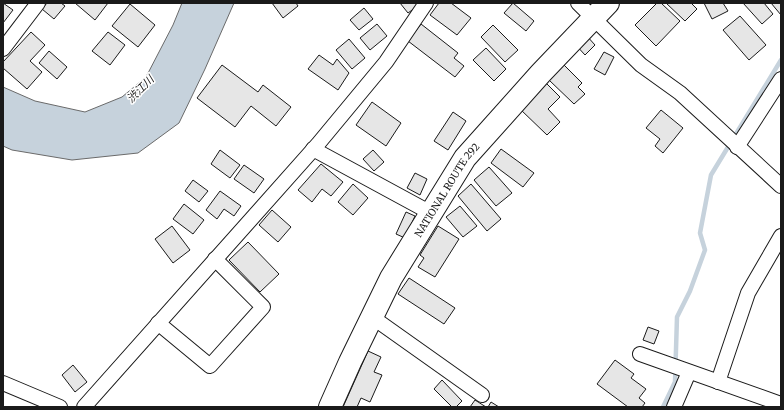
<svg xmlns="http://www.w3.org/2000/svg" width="784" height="410" font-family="Merriweather,'Noto Sans JP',serif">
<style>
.water{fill:#c6d2dc;stroke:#6a6a6a}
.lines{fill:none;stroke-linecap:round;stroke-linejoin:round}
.stream{stroke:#c6d2dc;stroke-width:4.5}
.building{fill:#e6e6e6;stroke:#1a1a1a}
.street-casing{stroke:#1a1a1a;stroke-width:16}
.highway-casing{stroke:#1a1a1a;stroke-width:24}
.street{stroke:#fff;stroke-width:14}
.highway{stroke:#fff;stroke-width:22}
.labels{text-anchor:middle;stroke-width:3;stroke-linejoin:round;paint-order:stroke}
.street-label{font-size:10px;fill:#1a1a1a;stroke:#fff}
.water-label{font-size:11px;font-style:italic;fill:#1a1a1a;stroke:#fff}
</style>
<rect width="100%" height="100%" fill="#fff"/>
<!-- water -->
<polygon class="water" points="182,3 234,3 205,69 179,123 138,153 72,160 12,150 3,146 3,87 35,101 85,112 122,97 146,77 173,25"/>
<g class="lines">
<!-- stream -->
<polyline class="stream" points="663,407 675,382 677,317 690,291 705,250 700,233 711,175 781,60"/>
</g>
<!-- building -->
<g class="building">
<polygon points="3,3 13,10 3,23"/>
<polygon points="47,3 61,3 65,6 54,19 42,9"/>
<polygon points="75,3 108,3 95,20"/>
<polygon points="272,3 296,3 298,6 283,18"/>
<polygon points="400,3 417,3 419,5 408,13"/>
<polygon points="439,3 451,3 471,18 457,35 430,15"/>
<polygon points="513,3 534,21 526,31 504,13"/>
<polygon points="657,3 661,3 680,21 656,46 635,25"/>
<polygon points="666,3 691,3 697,9 685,21"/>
<polygon points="704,3 723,3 728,11 712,19"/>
<polygon points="743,3 764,3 773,14 762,24"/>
<polygon points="771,3 781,3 781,15"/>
<polygon points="130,4 155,25 138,47 112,26"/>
<polygon points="364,8 373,19 359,30 350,20"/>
<polygon points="740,16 766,45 749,60 723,30"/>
<polygon points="377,24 387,36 370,50 360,38"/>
<polygon points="421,24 458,53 454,58 464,66 455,77 408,41"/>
<polygon points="493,25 518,50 505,62 481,37"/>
<polygon points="31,32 45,45 30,61 42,72 27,89 3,68 3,62"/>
<polygon points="108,32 125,45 110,65 92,51"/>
<polygon points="586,35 595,45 585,55 575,44"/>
<polygon points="349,39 365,58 352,69 336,50"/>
<polygon points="486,48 506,69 494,81 473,60"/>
<polygon points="49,51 67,67 57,79 39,63"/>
<polygon points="604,52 614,57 605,75 594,69"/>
<polygon points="319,55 333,65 337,59 349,73 338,90 308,69"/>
<polygon points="222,65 258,92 263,85 291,107 276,126 251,106 235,127 197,98"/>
<polygon points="564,65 582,83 578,87 585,94 574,104 549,80"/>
<polygon points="546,83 560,97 548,109 560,122 547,135 520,109"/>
<polygon points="372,102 401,123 386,146 356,125"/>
<polygon points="661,110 683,128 663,153 655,146 660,139 646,128"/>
<polygon points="453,112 466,121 448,150 434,141"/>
<polygon points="501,149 534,173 523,187 491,163"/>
<polygon points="220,150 240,165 230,178 211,164"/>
<polygon points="373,150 384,162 374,171 363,159"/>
<polygon points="321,164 343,182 331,196 322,189 312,202 298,190"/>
<polygon points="244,165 264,179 254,193 234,179"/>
<polygon points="489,167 512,193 496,206 474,180"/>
<polygon points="415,173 427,179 420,195 407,188"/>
<polygon points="193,180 208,191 199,202 185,191"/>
<polygon points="353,184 368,198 353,215 338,202"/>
<polygon points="471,184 501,219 487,231 458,196"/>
<polygon points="220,191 241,206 234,216 224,209 217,219 206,210"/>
<polygon points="184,204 204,220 193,234 173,219"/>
<polygon points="460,206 477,226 463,237 446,217"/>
<polygon points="272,210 291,227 278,242 259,225"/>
<polygon points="406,212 415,216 405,238 396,234"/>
<polygon points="172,226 190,250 173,263 155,239"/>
<polygon points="438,226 459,239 435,277 418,267 424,258 420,255"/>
<polygon points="248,242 279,274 260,292 229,260"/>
<polygon points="409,278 455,308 444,324 398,294"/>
<polygon points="648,327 659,331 654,344 643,340"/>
<polygon points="368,351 381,357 374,372 382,375 370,402 361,398 357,407 343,407"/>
<polygon points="615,360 634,374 631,378 646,389 639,398 645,403 642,407 628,407 597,384"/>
<polygon points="73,365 87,382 75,392 62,375"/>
<polygon points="442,380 462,401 456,407 452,407 434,389"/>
<polygon points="475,400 486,407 470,407"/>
<polygon points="491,402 499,407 488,407"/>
</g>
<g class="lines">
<!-- street casing -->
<g class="street-casing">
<g id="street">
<polyline points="578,3 641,65 680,93 781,186"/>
<polyline points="3,49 38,3"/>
<polyline points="737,147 781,79"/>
<polyline points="313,149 431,213"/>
<polyline points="372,317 482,395"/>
<polyline points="158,323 210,366 263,307 215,259"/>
<polyline points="640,354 781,404"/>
<polyline points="718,382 748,293 781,236"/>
<polyline points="3,383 60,407"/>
<polyline points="84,407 318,144 386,62 426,3"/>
<polyline points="674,407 689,372"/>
</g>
</g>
<!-- highway casing -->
<g class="highway-casing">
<g id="highway">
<path id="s1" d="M330,407L350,362L391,278L465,158L541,73L608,3"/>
</g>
</g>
<!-- street -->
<use href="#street" class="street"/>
<!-- highway -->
<use href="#highway" class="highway"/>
</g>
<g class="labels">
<!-- street labels -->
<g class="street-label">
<text dy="4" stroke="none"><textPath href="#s1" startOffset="247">NATIONAL ROUTE 292</textPath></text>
</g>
<!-- water labels -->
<g class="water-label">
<text transform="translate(140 89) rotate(-45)" y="4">渋江川</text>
</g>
</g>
<!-- border -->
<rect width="784" height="410" fill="none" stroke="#1a1a1a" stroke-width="8"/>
</svg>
